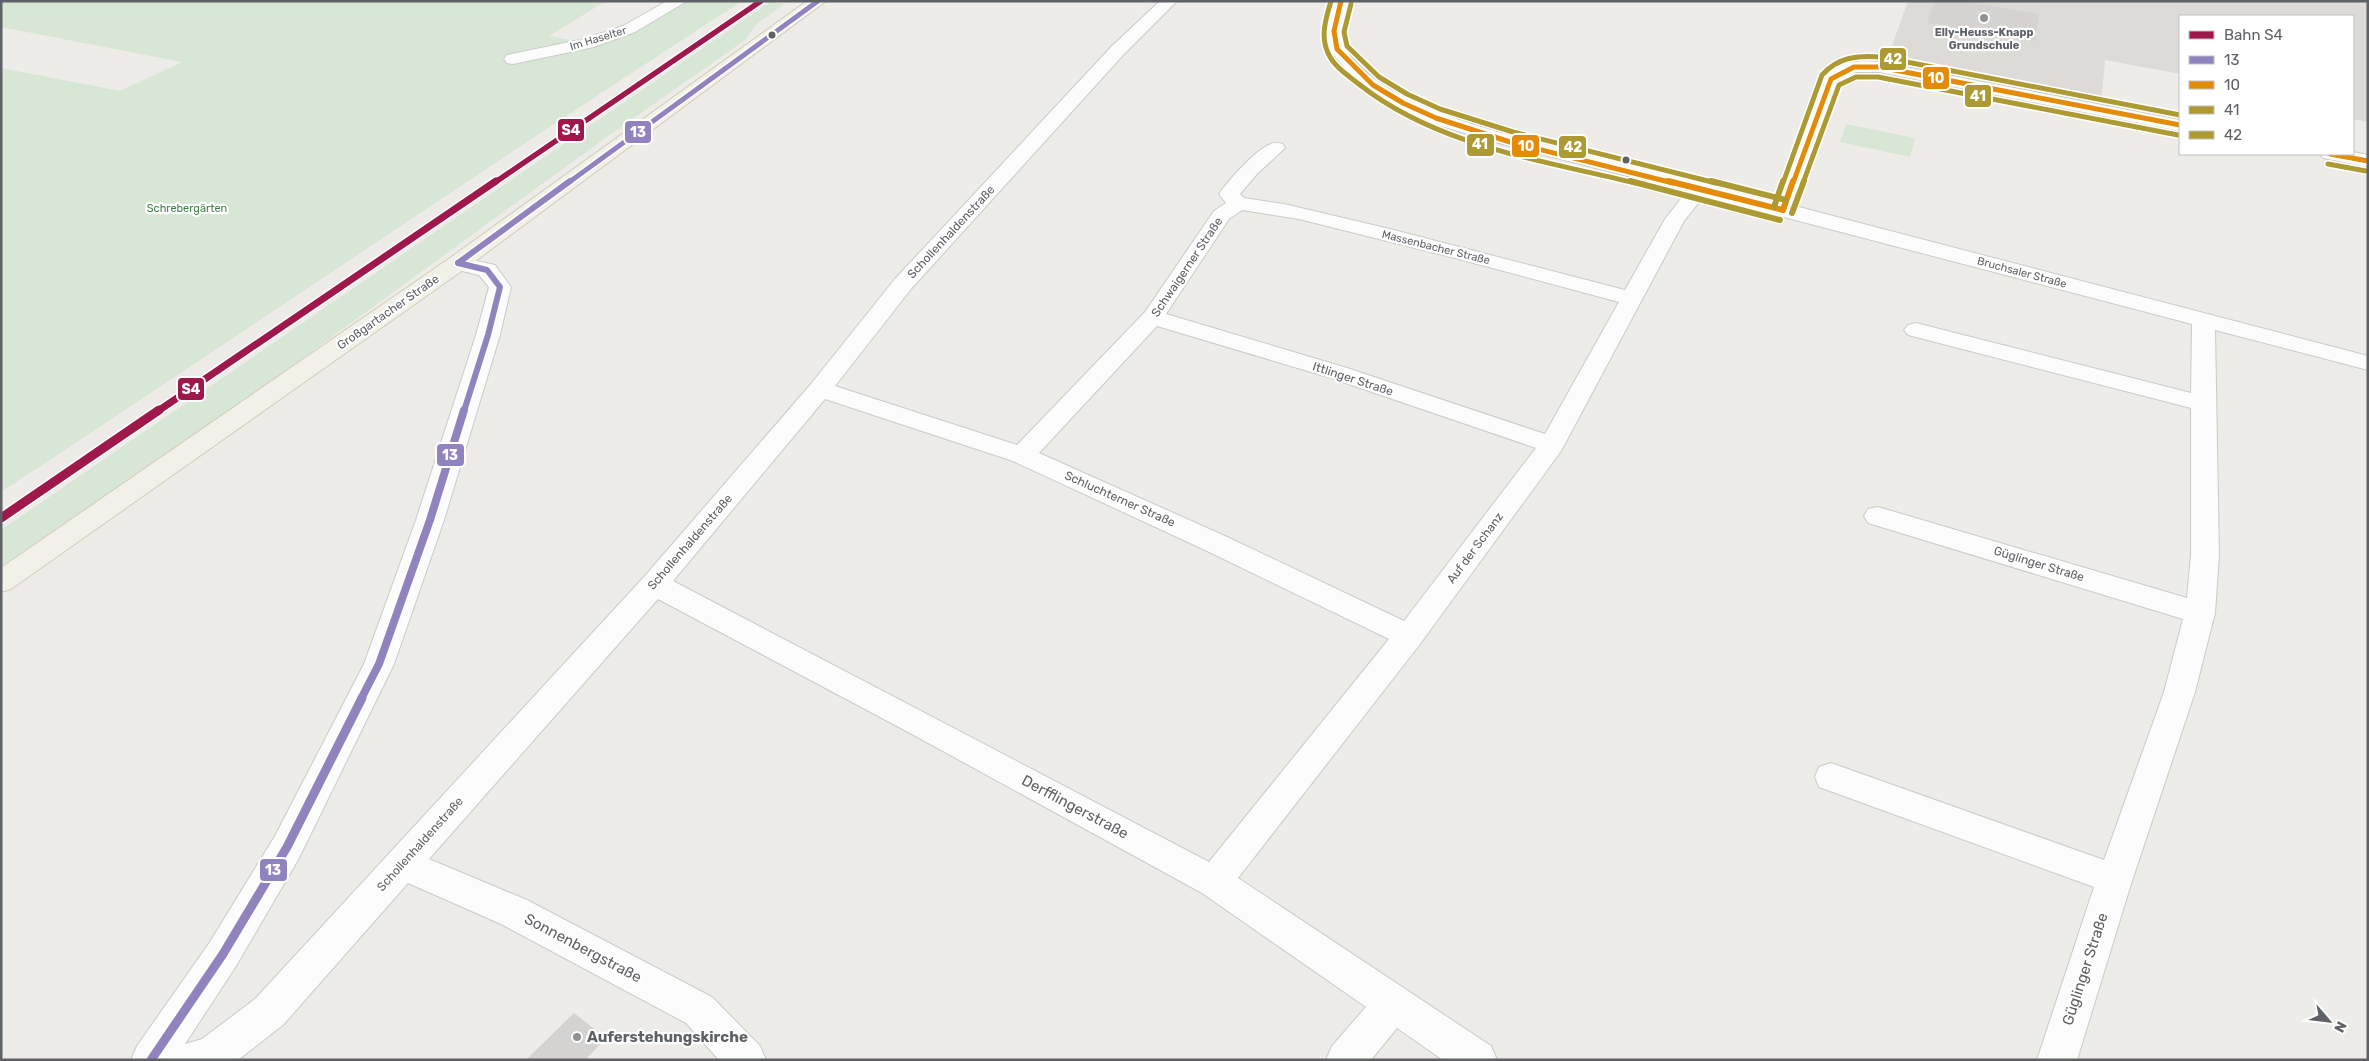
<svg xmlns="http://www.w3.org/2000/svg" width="2369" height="1061" font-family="Rubik,sans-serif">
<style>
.education{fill:#dddbd7}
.green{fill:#d8e6d6}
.building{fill:#d4d3d1}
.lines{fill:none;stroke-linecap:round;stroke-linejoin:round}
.minor-casing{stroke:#cacac9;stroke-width:2}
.primary-casing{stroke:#d2cdb9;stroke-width:2}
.minor{fill:#fcfcfc;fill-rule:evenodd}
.primary{fill:#f2f1e9;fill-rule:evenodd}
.bus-1-far3-casing{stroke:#fff;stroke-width:8}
.bus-1-far2-casing{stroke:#fff;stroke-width:9}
.bus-1-far1-casing{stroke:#fff;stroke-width:11}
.bus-1-casing{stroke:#fff;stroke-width:13}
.bus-2-far1-casing{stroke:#fff;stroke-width:8}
.bus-2-casing{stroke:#fff;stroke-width:9}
.bus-3-far1-casing{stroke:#fff;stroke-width:8}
.bus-3-casing{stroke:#fff;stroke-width:9}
.bus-4-far1-casing{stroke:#fff;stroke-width:8}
.bus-4-casing{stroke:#fff;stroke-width:9}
.bus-1-far3{stroke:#9184be;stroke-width:5}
.bus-1-far2{stroke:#9184be;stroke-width:6}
.bus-1-far1{stroke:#9184be;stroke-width:8}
.bus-1{stroke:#9184be;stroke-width:9}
.bus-2-far1{stroke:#e48c0a;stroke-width:5}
.bus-2{stroke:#e48c0a;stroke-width:6}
.bus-3-far1{stroke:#ae9a32;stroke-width:5}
.bus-3{stroke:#ae9a32;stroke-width:6}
.bus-4-far1{stroke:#ae9a32;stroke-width:5}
.bus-4{stroke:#ae9a32;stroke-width:6}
.rail-1-far2-casing{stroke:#fff;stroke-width:8}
.rail-1-far1-casing{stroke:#fff;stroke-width:10}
.rail-1-casing{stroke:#fff;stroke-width:12}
.rail-1-far2{stroke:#9f184c;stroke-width:5.5}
.rail-1-far1{stroke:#9f184c;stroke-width:7}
.rail-1{stroke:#9f184c;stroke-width:9}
.poi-dot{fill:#909293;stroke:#fff;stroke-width:2}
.bus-dot{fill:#5e6165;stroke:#fff;stroke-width:2}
.labels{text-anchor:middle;stroke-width:4.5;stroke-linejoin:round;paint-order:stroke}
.far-poi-label{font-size:11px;font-weight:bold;fill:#5e6165;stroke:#fff}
.far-street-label{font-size:11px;fill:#5e6165;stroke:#fff}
.far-park-label{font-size:11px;fill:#418148;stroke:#fff}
.street-label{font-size:12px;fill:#5e6165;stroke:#fff}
.near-street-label{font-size:15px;fill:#5e6165;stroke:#fff}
.near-poi-label{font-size:15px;font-weight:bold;fill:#5e6165;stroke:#fff;text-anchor:start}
.line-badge{stroke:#fff;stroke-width:2}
.badge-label{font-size:14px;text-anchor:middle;font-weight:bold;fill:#fff}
</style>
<rect width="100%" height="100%" fill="#edece8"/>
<!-- education -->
<polygon class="education" points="1908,1 2368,1 2368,122 2353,119 2353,16 2180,16 2180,74 2105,60 2101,106 1885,65"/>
<!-- green -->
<g class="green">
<path d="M1,1H606L549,36L588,43L679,1H742C493,162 249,329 1,492V68L120,91L182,62L1,27Z"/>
<polygon points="770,2 784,4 758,23 745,40 604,139 62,533 1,573 1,530"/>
<polygon points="1846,124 1915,138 1910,157 1840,142"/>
</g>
<!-- building -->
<g class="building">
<polygon points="1934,1 1964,1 2039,14 2035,41 1928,23"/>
<polygon points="574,1013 606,1038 585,1060 526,1060"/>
</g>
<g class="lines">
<!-- minor casing -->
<g class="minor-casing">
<g id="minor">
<polygon points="667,1 687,1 635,32 594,47 513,64 507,63 504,59 507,55 584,39 623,26"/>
<path d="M1160,1H1177L1124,54L911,289L835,386L1017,445L1145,312L1214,211L1226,203L1219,194C1228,181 1256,149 1271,144C1275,142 1278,143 1283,144L1285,148L1256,175L1240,194L1244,198L1284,204L1394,230L1625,290L1665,219L1687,191L1513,147L1434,124L1376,96L1352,77L1329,49L1326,23L1333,1H1349C1344,15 1338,35 1346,49C1383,113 1542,143 1610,160C1666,174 1721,188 1776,202L1822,79C1835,61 1860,60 1879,62L2180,120V131L1879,72H1856L1839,82L1795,206L2368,356V370L2215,330L2219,555L2215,613L2195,692L2131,884L2077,1060H2037L2094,887L1819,787L1815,777L1819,767L1831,763L2104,860L2164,692L2183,619L1868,523L1864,516L1868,509L1878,507L2187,598L2191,555V408L1908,335L1904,330L1908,325L1916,323L2191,393L2192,324L1704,196L1684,221L1561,451L1420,644L1238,878L1491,1046L1497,1060H1443L1397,1028L1371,1060H1326L1332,1046L1366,1007L1202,893L910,733L658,599L429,859L527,900L712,997L760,1046L766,1060H719L686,1023L501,924L408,883L283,1025L238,1060H131L137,1046L210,942L275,836L364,664L416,520L476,335L489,287L479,275L450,268L447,263L450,258L458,257L495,265L511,287L500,335L444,520L394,664L299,858L236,966L185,1044L202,1039L255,999L644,577L811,384L895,279L1112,46ZM1242,210L1299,219L1455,258L1619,302L1545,434L1347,368L1166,314L1229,219ZM1157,326L1331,378L1536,448L1404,621L1225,536L1039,453ZM825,399L1013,461L1205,550L1389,639L1209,862L673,581Z"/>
<polygon points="2353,152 2368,155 2368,167 2323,158 2320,154"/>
</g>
</g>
<!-- primary casing -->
<g class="primary-casing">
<polygon id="primary" points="807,1 826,1 466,268 11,589 1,592 1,568 450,258"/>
</g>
<!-- minor -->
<use href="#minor" class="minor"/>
<!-- primary -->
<use href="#primary" class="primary"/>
<!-- bus-1-far3 casing -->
<g class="bus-1-far3-casing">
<polyline id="bus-1-far3" points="568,183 818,1"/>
</g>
<!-- bus-1-far2 casing -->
<g class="bus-1-far2-casing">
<g id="bus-1-far2">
<polyline points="458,263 570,181"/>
<polyline points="458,263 487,270 500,287 488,335 464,411"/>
</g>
</g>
<!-- bus-1-far1 casing -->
<g class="bus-1-far1-casing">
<polyline id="bus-1-far1" points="361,699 379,664 430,520 464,410"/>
</g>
<!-- bus-1 casing -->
<g class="bus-1-casing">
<polyline id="bus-1" points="151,1060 223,954 287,847 362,698"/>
</g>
<!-- bus-2-far1 casing -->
<g class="bus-2-far1-casing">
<g id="bus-2-far1">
<polyline points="1341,1 1334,31 1337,49 1373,85 1403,103 1436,118 1510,142 1673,183"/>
<polyline points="2330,154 2368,161"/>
<polyline points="1793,183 1831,79 1854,67 1879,67 2180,125"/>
</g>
</g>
<!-- bus-2 casing -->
<g class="bus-2-casing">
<g id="bus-2">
<polyline points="1668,181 1783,210"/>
<polyline points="1783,210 1793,181"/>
</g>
</g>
<!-- bus-3-far1 casing -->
<g class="bus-3-far1-casing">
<g id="bus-3-far1">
<path d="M1331,1C1326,18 1320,36 1328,53C1334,67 1349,76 1360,85C1438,146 1541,160 1635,183"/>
<polyline points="2328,164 2366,171"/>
<polyline points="1803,183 1839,85 1856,77 1878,77 2178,135"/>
</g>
</g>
<!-- bus-3 casing -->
<g class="bus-3-casing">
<g id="bus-3">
<polyline points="1630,181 1780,220"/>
<polyline points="1792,213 1804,181"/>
</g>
</g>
<!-- bus-4-far1 casing -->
<g class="bus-4-far1-casing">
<g id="bus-4-far1">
<polyline points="1351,4 1344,32 1347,46 1379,77 1407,94 1440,109 1513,132 1716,183"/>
<path d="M1783,183L1822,75C1838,57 1858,55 1881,57L2180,115"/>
</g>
</g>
<!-- bus-4 casing -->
<g class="bus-4-casing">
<g id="bus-4">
<polyline points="1711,181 1786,200"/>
<polyline points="1774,207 1783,181"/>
</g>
</g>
<!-- bus-1-far3 -->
<use href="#bus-1-far3" class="bus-1-far3"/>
<!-- bus-1-far2 -->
<use href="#bus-1-far2" class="bus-1-far2"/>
<!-- bus-1-far1 -->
<use href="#bus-1-far1" class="bus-1-far1"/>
<!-- bus-1 -->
<use href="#bus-1" class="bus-1"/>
<!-- bus-2-far1 -->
<use href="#bus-2-far1" class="bus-2-far1"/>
<!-- bus-2 -->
<use href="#bus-2" class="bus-2"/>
<!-- bus-3-far1 -->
<use href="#bus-3-far1" class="bus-3-far1"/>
<!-- bus-3 -->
<use href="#bus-3" class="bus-3"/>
<!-- bus-4-far1 -->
<use href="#bus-4-far1" class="bus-4-far1"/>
<!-- bus-4 -->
<use href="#bus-4" class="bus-4"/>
<!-- rail-1-far2 casing -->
<g class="rail-1-far2-casing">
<polyline id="rail-1-far2" points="494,183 761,1"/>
</g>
<!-- rail-1-far1 casing -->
<g class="rail-1-far1-casing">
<polyline id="rail-1-far1" points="158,411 496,181"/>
</g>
<!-- rail-1 casing -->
<g class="rail-1-casing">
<polyline id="rail-1" points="1,518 159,410"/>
</g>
<!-- rail-1-far2 -->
<use href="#rail-1-far2" class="rail-1-far2"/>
<!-- rail-1-far1 -->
<use href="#rail-1-far1" class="rail-1-far1"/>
<!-- rail-1 -->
<use href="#rail-1" class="rail-1"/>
</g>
<!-- markers -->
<g class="poi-dot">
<circle cx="1984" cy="18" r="5"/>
<circle cx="577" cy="1037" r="5"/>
</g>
<g class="bus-dot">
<circle cx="772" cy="35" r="4.5"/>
<circle cx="1626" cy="160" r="4.5"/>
</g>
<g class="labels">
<!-- far-poi labels -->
<g class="far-poi-label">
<text x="1984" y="36">Elly-Heuss-Knapp<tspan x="1984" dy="13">Grundschule</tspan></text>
</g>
<!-- far-street labels -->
<g class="far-street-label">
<text transform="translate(598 38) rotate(-17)" y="4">Im Haselter</text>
<text transform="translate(1436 247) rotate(14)" y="4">Massenbacher Straße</text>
<text transform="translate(2022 272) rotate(15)" y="4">Bruchsaler Straße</text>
</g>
<!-- far-park labels -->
<g class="far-park-label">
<text x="187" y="212">Schrebergärten</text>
</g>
<!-- street labels -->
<g class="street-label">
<text transform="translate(951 232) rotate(-47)" y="4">Schollenhaldenstraße</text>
<text transform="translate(1187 267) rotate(-56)" y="4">Schwaigerner Straße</text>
<text transform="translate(388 312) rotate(-35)" y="4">Großgartacher Straße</text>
<text transform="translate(1353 379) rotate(18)" y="4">Ittlinger Straße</text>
<text transform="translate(1120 499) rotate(24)" y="4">Schluchterner Straße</text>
<text transform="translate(690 542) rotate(-49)" y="4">Schollenhaldenstraße</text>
<text transform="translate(1475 548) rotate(-53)" y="4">Auf der Schanz</text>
<text transform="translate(2039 564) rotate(17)" y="4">Güglinger Straße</text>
<text transform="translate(420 844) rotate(-48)" y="4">Schollenhaldenstraße</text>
</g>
<!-- near-street labels -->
<g class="near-street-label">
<text transform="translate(1075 807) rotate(28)" y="5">Derfflingerstraße</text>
<text transform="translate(583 948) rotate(28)" y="5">Sonnenbergstraße</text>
<text transform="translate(2085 969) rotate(-72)" y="5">Güglinger Straße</text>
</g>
<!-- near-poi labels -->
<g class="near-poi-label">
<text x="587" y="1042">Auferstehungskirche</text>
</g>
</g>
<g class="line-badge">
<rect x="1879" y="47" width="28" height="24" rx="5" fill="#ae9a32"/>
<rect x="1922" y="66" width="28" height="24" rx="5" fill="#e48c0a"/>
<rect x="1964" y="84" width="28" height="24" rx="5" fill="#ae9a32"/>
<rect x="557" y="118" width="28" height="24" rx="5" fill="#9f184c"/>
<rect x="624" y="120" width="28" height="24" rx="5" fill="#9184be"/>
<rect x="1466" y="133" width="29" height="24" rx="5" fill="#ae9a32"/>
<rect x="1511" y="134" width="29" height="24" rx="5" fill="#e48c0a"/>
<rect x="1558" y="135" width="29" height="24" rx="5" fill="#ae9a32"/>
<rect x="177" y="377" width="28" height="24" rx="5" fill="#9f184c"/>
<rect x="436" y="443" width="29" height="24" rx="5" fill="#9184be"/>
<rect x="259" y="858" width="29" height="24" rx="5" fill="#9184be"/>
</g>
<g class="badge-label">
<text x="1893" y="64">42</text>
<text x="1936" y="83">10</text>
<text x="1978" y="101">41</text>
<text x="571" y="135">S4</text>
<text x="638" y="137">13</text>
<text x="1480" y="149">41</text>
<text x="1526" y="151">10</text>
<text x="1573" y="152">42</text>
<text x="191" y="394">S4</text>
<text x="450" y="460">13</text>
<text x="273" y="875">13</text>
</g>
<!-- border -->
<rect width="2369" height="1061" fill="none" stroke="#5e6165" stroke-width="5"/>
<!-- legend -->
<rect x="2179" y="15" width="175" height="140" fill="#ffffff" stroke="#bfc0c1"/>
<rect x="2189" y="31" width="25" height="8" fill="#9f184c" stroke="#bfc0c1"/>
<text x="2224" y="40" font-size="15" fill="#5e6165">Bahn S4</text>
<rect x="2189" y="56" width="25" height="8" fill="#9184be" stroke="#bfc0c1"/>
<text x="2224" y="65" font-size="15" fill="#5e6165">13</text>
<rect x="2189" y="81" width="25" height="8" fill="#e48c0a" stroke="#bfc0c1"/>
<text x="2224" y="90" font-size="15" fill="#5e6165">10</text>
<rect x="2189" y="106" width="25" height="8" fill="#ae9a32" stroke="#bfc0c1"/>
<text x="2224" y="115" font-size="15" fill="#5e6165">41</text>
<rect x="2189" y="131" width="25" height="8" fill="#ae9a32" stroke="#bfc0c1"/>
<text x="2224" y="140" font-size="15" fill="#5e6165">42</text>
<!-- north arrow -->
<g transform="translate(2329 1021) rotate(118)" stroke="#ffffff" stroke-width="4" paint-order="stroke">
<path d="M0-4L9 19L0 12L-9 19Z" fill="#5e6165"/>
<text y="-8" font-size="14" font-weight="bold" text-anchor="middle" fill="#5e6165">N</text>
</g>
</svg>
